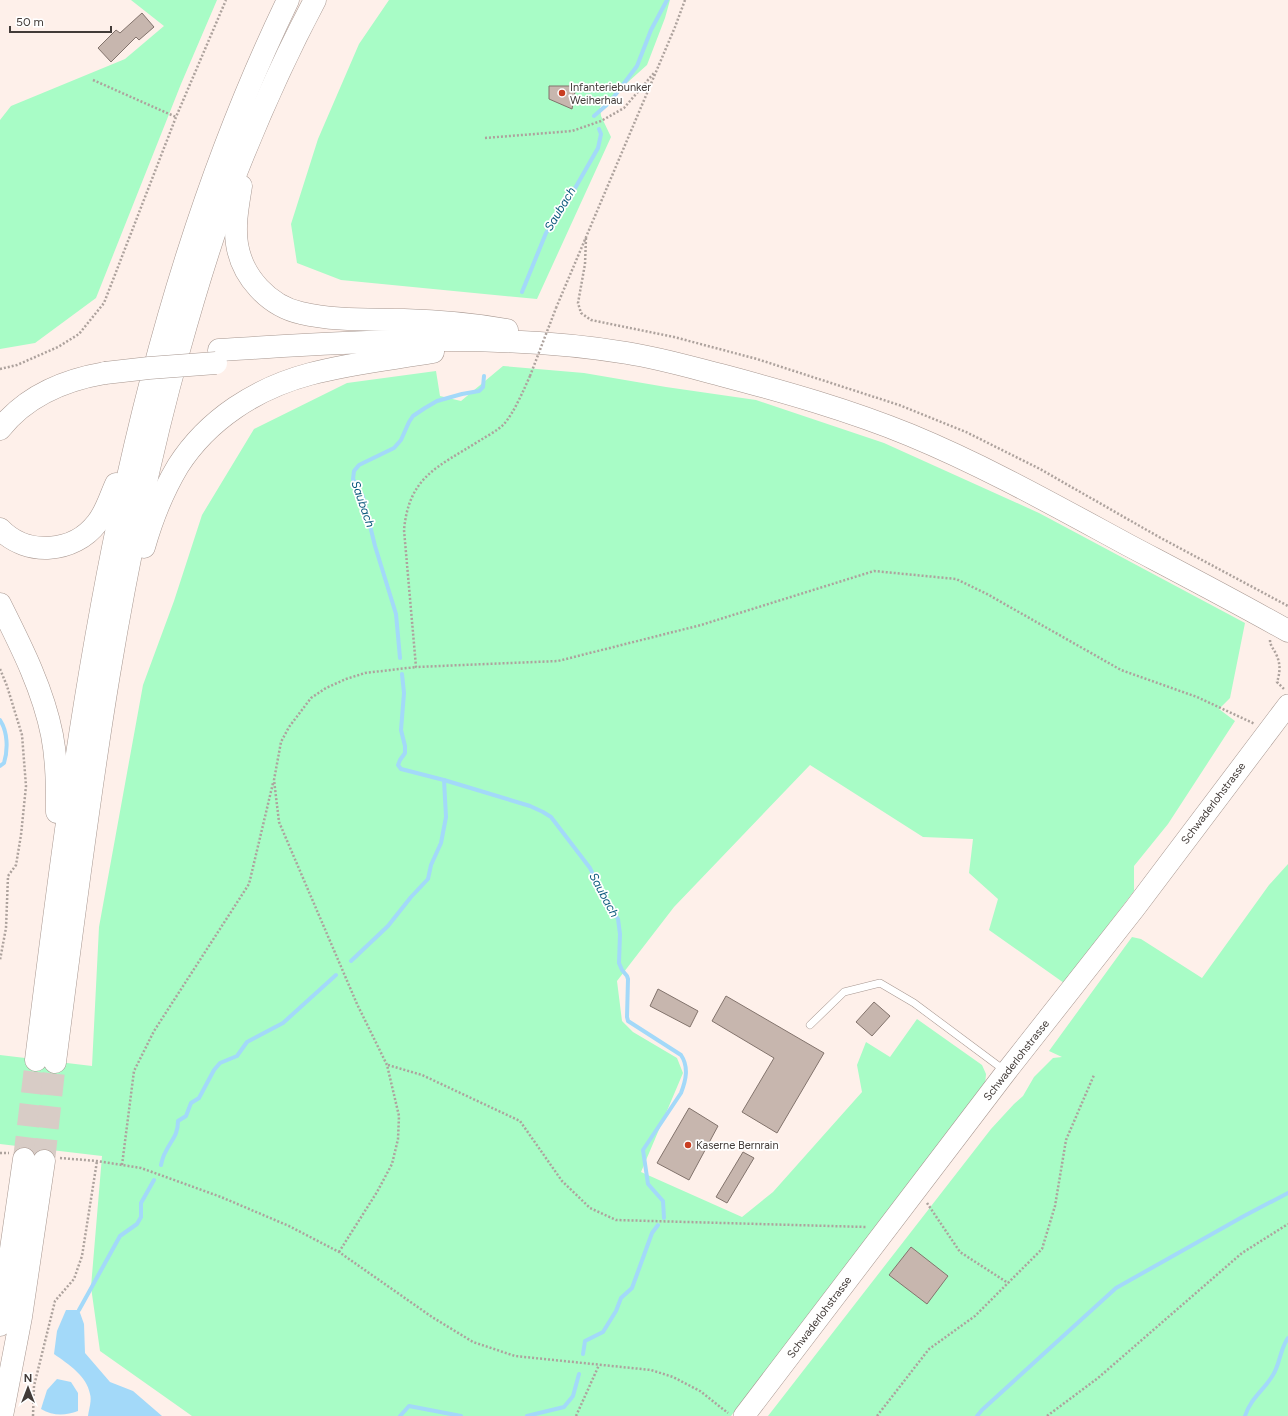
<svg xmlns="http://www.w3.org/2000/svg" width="1288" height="1416" font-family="Figtree,sans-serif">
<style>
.green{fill:#a8fcc6}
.water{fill:#a3d9f9}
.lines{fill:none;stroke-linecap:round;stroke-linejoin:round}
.stream{stroke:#a3d9f9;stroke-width:4}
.building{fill:#c7b6ae;stroke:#82736c}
.motorway-tunnel{stroke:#d8ccc6;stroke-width:22;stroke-dasharray:22 11;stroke-linecap:butt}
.service-casing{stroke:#a79790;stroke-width:8}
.primary-casing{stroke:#a79790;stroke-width:22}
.motorway-casing{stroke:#a79790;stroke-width:23}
.path{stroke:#ada29d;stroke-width:2.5;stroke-dasharray:2 2;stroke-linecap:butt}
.service{stroke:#fff;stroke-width:7}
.primary{stroke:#fff;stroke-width:21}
.motorway{stroke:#fff;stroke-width:22}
.motorway-bridge-casing{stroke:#a79790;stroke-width:23;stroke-linecap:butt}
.path-bridge{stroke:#ada29d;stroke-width:2.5;stroke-dasharray:2 2;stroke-linecap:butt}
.motorway-bridge{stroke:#fff;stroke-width:22}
.poi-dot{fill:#c83d21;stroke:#fff;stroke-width:1.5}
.labels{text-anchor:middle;stroke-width:3.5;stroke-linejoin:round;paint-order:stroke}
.poi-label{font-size:11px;fill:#423b38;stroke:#fff;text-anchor:start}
.street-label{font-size:11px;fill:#423b38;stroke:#fff}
.water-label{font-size:12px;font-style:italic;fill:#0d5a7d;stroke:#fff}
</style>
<rect width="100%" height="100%" fill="#fef0ea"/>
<!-- green -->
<g class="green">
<polygon points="131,0 217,0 181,84 96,298 35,343 0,349 0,120 11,106 125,59 164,26"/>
<polygon points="389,0 670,0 665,18 647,65 600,107 601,116 611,137 537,299 341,280 297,263 291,224 318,139 359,44"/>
<polygon points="503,366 584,373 666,387 756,400 884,443 1039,513 1245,623 1230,698 1219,709 1235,721 1168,824 1134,866 1134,891 1064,983 989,930 998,899 969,873 973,839 923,837 810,765 674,907 617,981 622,1021 633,1032 677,1058 683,1073 641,1172 742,1217 773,1192 862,1092 857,1065 866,1042 890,1057 917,1019 982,1065 986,1074 985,1085 731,1416 192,1416 100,1351 91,1287 102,1156 0,1144 0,1055 92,1066 99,927 143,685 174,601 202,515 254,429 347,383 436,371 440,396 461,401"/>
<polygon points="1288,864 1288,1416 768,1416 991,1129 1014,1104 1023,1096 1034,1077 1053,1058 1062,1057 1049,1051 1132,937 1141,939 1202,978 1269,885"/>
</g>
<!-- water -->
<g class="water">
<path d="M66,1310H79L84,1324L85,1353L110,1382L133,1391L162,1416H88C89,1409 92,1400 90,1394C87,1376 68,1364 54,1354L57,1331Z"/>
<path d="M57,1379L71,1382L78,1393V1411C65,1416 53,1416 41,1409L47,1390Z"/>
</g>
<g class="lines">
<!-- stream -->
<g class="stream">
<polyline points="594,116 610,102 637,66 651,30 667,0"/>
<polyline points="522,292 546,233 574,190 598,148 601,134 599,129"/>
<polyline points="400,658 396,614 375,546 363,497 353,479 354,471 359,465 394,448 401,440 409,422 413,416 425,408 437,401 462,394 479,391 483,387 484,376"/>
<path d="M0,720C8,732 8,750 4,763L0,766"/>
<path d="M444,780L530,806L543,812L551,817L590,868L604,898L618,919L620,934L619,963L622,970L627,976L628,979L627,1017L628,1021L681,1055C689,1067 686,1080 681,1093L643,1150L648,1184L663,1201L664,1218"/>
<polyline points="351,961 388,926 411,897 428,879 431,865 441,843 446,817 444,780 401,769 398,765 400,760 405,753 405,746 401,730 404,693 402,674"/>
<path d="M161,1165C162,1161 163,1156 165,1153C171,1140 178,1136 178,1121L186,1116L191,1103L199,1098L214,1070L220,1063L237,1056L247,1042L283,1023L336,975"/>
<polyline points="79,1310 120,1236 137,1224 141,1217 141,1203 154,1180"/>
<polyline points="583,1354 585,1341 603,1332 616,1311 621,1298 632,1288 652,1233 658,1225"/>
<polyline points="400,1416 409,1406 461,1416"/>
<polyline points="527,1416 564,1407 573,1396 579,1374"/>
<polyline points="977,1416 982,1410 1116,1288 1244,1216 1288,1193"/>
<path d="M1245,1416C1250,1399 1264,1390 1273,1375C1280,1364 1280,1349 1288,1338"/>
</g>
</g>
<!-- building -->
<g class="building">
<polygon points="142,13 154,27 139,40 136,37 111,62 98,48 116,30 120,33"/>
<polygon points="549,86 576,86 572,109 549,99"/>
<polygon points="658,989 698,1011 690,1027 650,1006"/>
<polygon points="726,996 824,1053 777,1133 742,1112 774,1058 712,1021"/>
<polygon points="874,1002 890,1016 872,1036 856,1022"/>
<polygon points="689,1108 718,1126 689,1180 657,1163"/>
<polygon points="743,1152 754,1158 727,1203 716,1197"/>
<polygon points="911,1247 948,1276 927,1304 889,1275"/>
</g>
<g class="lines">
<!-- motorway-tunnel -->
<g class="motorway-tunnel">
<polyline points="24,1159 36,1060"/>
<polyline points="44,1161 55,1062"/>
</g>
<!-- service casing -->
<g class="service-casing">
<polyline id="service" points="810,1025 844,992 880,983 914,1003 1004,1070"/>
</g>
<!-- primary casing -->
<g class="primary-casing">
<polyline id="primary" points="744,1416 1006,1072 1135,908 1288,705"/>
</g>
<!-- motorway casing -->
<g class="motorway-casing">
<g id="motorway">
<path d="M241,186C238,205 234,225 237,244C242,277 269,306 301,313C334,321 371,319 404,320C439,321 473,324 507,330"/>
<path d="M219,350C353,342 493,331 627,353C659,358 690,367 721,375C785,392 849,410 910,435C985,466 1056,506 1128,545C1181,573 1235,601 1288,631"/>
<path d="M0,429C26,396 64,380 105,373"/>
<path d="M0,529C27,557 74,553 97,523C106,512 110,497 116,484"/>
<path d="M144,547C152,519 163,491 178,466C208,419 257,388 310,374C350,363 392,359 433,352"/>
<path d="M0,604C21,646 43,689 52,735C57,761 57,787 57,812"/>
<path d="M36,1060C81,699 128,331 288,0"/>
<path d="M55,1062C86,823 114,582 179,350C194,296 210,243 229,191C254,126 282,62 315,0"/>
<polyline points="0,1325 24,1159"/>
<polyline points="2,1416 21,1317 44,1161"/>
</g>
</g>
<!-- path -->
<g class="path">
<polyline points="93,80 176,117"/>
<polyline points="485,138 572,131 601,121 624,108 654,73"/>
<polyline points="586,238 585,264 578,303 581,313 591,320 674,337 757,359 899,405 966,432 1040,469 1159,537 1288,606"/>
<polyline points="556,308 675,27 685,0"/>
<polyline points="0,369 17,365 58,347 79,334 104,303 176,117 226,0"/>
<path d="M530,376C524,389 514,413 504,424C497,431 487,436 479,441C438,467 409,476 404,530L416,667L558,661L701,625L874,571L956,579L987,594L1121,670L1197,697L1255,724"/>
<path d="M1270,640C1270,646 1274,649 1276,654C1281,664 1280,673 1277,682L1284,689"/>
<polyline points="0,669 7,686 22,735 26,786 21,835 16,865 8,876 6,928 0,960"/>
<polyline points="388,1065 422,1075 520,1121 562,1181 590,1208 616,1220 866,1227"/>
<polyline points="0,1153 9,1153"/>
<polyline points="60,1158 97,1161 141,1168 221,1197 289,1226 339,1252 432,1317 473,1342 515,1356 651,1370 673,1377 700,1391 728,1413"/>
<polyline points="122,1165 134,1071 154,1031 249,884 273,783"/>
<polyline points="927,1203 960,1252 1008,1283"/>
<polyline points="339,1252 377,1192 392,1164 398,1139 399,1116 387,1065 357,1004 279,822 274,780 281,742 289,727 311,698 326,688 346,679 365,673 416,667"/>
<polyline points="33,1416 34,1386 55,1301 74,1279 82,1256 97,1161"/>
<polyline points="576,1416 599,1365"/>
<polyline points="877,1416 929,1349 975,1316 1042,1249 1055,1206 1066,1140 1094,1075"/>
<polyline points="1047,1416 1098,1378 1242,1253 1288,1224"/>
</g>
<!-- service -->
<use href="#service" class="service"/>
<!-- primary -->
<use href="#primary" class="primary"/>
<!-- motorway -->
<use href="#motorway" class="motorway"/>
<!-- motorway-bridge casing -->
<g class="motorway-bridge-casing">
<polyline id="motorway-bridge" points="105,373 149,368 216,363"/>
</g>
<!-- path-bridge -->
<polyline class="path-bridge" points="530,376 556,308"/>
<!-- motorway-bridge -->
<use href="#motorway-bridge" class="motorway-bridge"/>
</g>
<!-- markers -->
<g class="poi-dot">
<circle cx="562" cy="93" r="4"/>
<circle cx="688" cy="1145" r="4"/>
</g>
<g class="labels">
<!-- poi labels -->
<g class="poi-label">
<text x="570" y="91">Infanteriebunker<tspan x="570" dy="13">Weiherhau</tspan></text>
<text x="696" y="1149">Kaserne Bernrain</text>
</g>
<!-- street labels -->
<g class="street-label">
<text transform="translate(1213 803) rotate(-53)" y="4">Schwaderlohstrasse</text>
<text transform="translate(1016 1060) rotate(-52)" y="4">Schwaderlohstrasse</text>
<text transform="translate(819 1317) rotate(-53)" y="4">Schwaderlohstrasse</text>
</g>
<!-- water labels -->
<g class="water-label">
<text transform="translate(560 209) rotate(-59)" y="4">Saubach</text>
<text transform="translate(363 504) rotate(71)" y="4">Saubach</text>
<text transform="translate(604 895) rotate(62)" y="4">Saubach</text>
</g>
</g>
<!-- north arrow -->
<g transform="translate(28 1388)" stroke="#ffffff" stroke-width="3" paint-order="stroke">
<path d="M0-3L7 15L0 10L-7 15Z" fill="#423b38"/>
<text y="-6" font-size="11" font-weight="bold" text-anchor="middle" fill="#423b38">N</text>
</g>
<!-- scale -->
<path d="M10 26v6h101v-6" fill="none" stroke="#423b38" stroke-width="2"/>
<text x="16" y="26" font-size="12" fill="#423b38" stroke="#ffffff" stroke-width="3" paint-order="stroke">50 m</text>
</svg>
